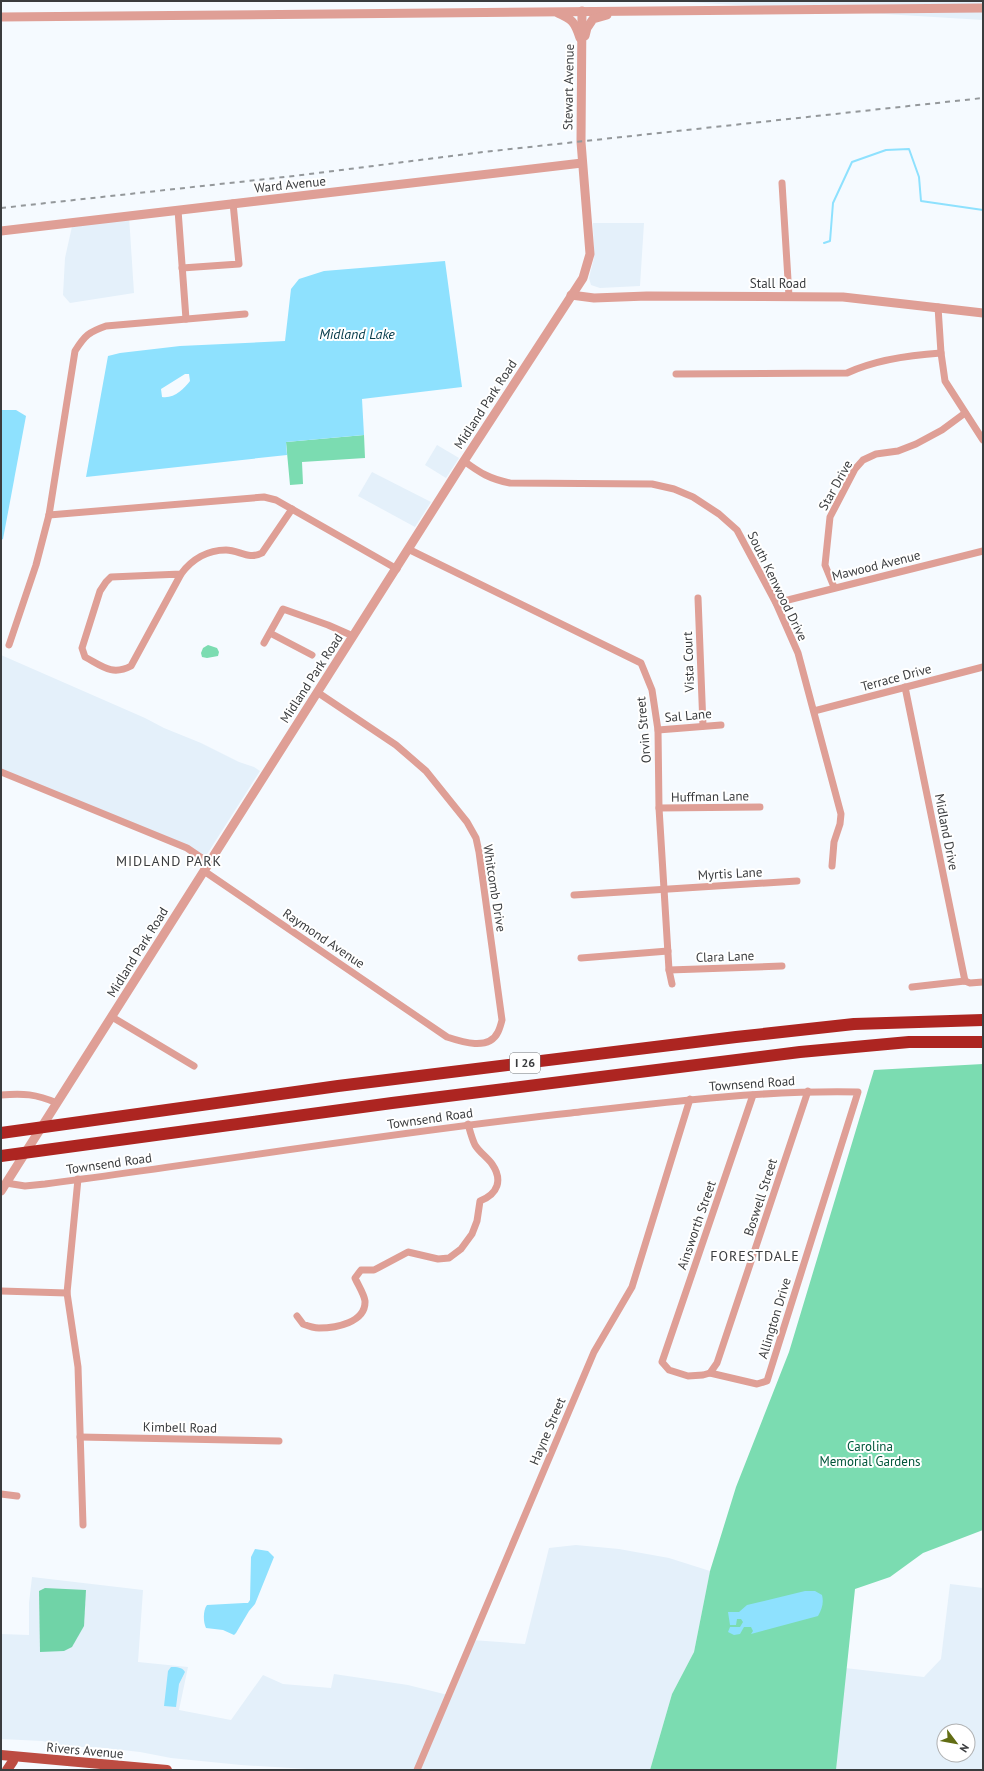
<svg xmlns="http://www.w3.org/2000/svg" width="984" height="1771" font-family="'PT Sans',sans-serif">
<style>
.built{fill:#e4f0fa;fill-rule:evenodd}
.green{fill:#7bdcb1}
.forest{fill:#70d3a7}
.water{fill:#8ee1fe;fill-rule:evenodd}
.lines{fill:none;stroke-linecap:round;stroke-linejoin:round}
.stream{stroke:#8ee1fe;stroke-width:2}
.minor{stroke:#df9f96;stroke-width:7}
.tertiary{stroke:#df9f96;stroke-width:9}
.primary{stroke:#bc4c42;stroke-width:10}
.motorway{stroke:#ad2521;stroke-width:12}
.rail{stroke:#94989b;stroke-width:2;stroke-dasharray:5 5;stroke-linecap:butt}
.labels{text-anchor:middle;stroke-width:4;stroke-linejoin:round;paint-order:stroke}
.shield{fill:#fff;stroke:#757678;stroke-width:1}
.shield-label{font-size:12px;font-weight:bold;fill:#3a3c3e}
.street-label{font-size:13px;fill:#3a3c3e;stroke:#fff}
.park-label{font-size:13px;fill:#00553a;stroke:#fff}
.water-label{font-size:14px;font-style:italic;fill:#053a49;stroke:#fff}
.neighbourhood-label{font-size:14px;letter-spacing:1px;fill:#3a3c3e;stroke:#fff}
</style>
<rect width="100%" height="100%" fill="#f5faff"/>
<!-- built -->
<g class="built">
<polygon points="671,1 983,1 983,20"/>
<polygon points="129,216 134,293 70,303 63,295 65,258 73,222"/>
<polygon points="593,223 644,223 640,286 600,288 591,285 589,278 594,258"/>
<polygon points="437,445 459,458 446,478 425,465"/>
<polygon points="372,472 431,502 415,527 358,496"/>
<polygon points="1,655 145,718 164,728 201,743 239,762 254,767 260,771 204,859 1,772"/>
<polygon points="576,1545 619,1549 669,1558 710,1571 694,1652 672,1694 650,1770 324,1770 241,1765 171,1758 140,1752 95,1747 72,1747 42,1741 1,1739 1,1634 29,1635 29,1603 32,1577 143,1590 138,1662 188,1667 179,1710 231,1720 263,1675 283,1684 331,1688 334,1674 408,1685 448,1695 472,1640 525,1644 549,1548"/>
<path d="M950,1584L983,1588V1770H836L845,1668L924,1677L941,1659ZM944,1731H968V1755H944Z"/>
</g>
<!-- green -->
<g class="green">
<polygon points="364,435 365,458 302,462 303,484 290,485 286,442"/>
<polygon points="208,645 217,648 219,652 218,656 207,658 202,657 201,653 203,648"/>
<polygon points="983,1064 983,1530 923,1553 890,1577 855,1589 836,1770 650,1770 672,1694 694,1652 710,1571 736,1487 789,1352 874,1070"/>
</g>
<!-- forest -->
<polygon class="forest" points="45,1588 86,1590 84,1626 72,1647 64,1651 40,1652 39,1591"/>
<!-- water -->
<g class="water">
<path d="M445,261L462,387L362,399L364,435L286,442L287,455L86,477L108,356L120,353L180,346L285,341L291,289L299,279L324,271ZM185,374H189L190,381C184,389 174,399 162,397L161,389Z"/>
<polygon points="1,410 16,410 26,416 3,539 1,540"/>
<circle cx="869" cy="1447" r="5"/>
<path d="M255,1549L268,1551L274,1557L255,1604L249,1611L236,1633L234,1635L223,1630L206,1628C203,1622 203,1610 207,1605L244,1603H248L250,1600L251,1557Z"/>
<path d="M805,1591H815L822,1595C824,1603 822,1609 818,1616L751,1634L753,1631L751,1627H744L740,1634L734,1635L728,1632L730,1627H740L743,1622L741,1619H737L736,1625H730L728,1612H739L747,1605Z"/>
<path d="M171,1667C177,1667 182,1667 185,1672L179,1684L176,1707L164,1706L168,1671Z"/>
</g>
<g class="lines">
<!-- stream -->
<polyline class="stream" points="824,243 830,241 833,203 852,162 886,150 909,149 919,177 921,201 983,210"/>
<!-- minor -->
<g class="minor">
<polyline points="782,183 789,296"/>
<polyline points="178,210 186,319"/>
<polyline points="182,268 239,264 233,203"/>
<polyline points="938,307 941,353 945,381 983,440"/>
<path d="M676,374L847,373C875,360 910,355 941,353"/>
<path d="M464,461C480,473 490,479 510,483L652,484L674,489L693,497L719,514L737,530L776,603L798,653L841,814L840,824L834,842L832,866"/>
<polyline points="49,515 264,497 276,500 397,569"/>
<polyline points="408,549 641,663 652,690 658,730 659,808 669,970 672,984"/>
<path d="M181,574L111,577L106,582L100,591L82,648L85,657C102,666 112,676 131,666L181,574C192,559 208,550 226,550C239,550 249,560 262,553L292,509"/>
<polyline points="834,587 825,565 830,517 855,469 863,460 876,454 898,451 916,444 942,430 965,413"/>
<polyline points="698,598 703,726"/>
<polyline points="776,603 983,551"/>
<polyline points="270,633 312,655"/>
<polyline points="264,643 283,609 328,625 353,636"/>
<path d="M9,645L36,565L49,515L75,351C85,335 89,332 106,326L245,314"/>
<polyline points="905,687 965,981"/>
<polyline points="814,711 983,667"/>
<polyline points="658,730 721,725"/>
<polyline points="1,772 187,848 209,863"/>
<polyline points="659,808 760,807"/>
<path d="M204,871L447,1037C462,1042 489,1051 498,1032C500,1028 501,1024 502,1020L479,852L476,838L467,822L426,771L396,745L317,692"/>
<polyline points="574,895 797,881"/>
<polyline points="581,958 668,951"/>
<polyline points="669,970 782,966"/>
<polyline points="912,987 965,981 970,983 983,982"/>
<polyline points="112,1017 194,1066"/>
<path d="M1,1095C23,1093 36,1094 57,1103"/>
<polyline points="753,1095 662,1362 669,1370 688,1376 703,1375 710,1373 717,1363 808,1091"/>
<polyline points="78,1179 67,1293 78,1367 83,1525"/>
<path d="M6,1183L25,1186L45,1184C221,1161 395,1132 571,1113C666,1102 762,1090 858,1092L767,1381L757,1384L710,1373"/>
<polyline points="1,1291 67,1293"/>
<path d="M297,1316L303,1324C308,1326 314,1328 319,1328C335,1328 366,1323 365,1301C364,1294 358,1285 355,1278L361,1270H374L408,1252L438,1259L449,1258L461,1249L472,1234L477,1221L480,1201C498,1194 503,1180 492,1164C487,1157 479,1152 475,1145C472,1139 470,1131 468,1124"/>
<polyline points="80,1437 279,1441"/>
<polyline points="1,1494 17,1496"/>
<polyline points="417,1770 594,1352 632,1287 690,1099"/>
</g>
<!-- tertiary -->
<g class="tertiary">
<path d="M558,13C572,19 575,22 580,38"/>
<polyline points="1,17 983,8"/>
<polyline points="585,36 587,28 593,19 607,15"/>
<polyline points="1,231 582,163"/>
<polyline points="571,295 594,298 647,296 843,297 983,313"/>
<polyline points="1,1191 464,461 583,278 590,254 581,142 582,11"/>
</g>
<!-- primary -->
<g class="primary">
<polyline points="1,1755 167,1770"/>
<polyline points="7,1770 13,1761"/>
</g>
<!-- motorway -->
<g class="motorway">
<polyline points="1,1133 338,1086 736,1037 854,1024 983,1020"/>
<polyline points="1,1156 392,1103 800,1052 909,1042 983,1042"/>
</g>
<!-- rail -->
<polyline class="rail" points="1,208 294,176 483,152 983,98"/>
</g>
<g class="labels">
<!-- shield labels -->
<rect class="shield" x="510" y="1053" width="30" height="20" rx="3"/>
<g class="shield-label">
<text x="525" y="1067">I 26</text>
</g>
<!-- street labels -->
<g class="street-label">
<text transform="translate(568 87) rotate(-89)" y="5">Stewart Avenue</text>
<text transform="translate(290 184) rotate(-6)" y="5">Ward Avenue</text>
<text x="778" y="288">Stall Road</text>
<text transform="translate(485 404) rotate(-57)" y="5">Midland Park Road</text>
<text transform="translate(835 485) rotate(-61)" y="5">Star Drive</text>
<text transform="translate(876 565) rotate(-14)" y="5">Mawood Avenue</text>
<text transform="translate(778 586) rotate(64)" y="5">South Kenwood Drive</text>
<text transform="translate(688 662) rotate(-92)" y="5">Vista Court</text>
<text transform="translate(896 677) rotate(-15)" y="5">Terrace Drive</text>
<text transform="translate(311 678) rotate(-57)" y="5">Midland Park Road</text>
<text transform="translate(688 715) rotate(-5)" y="5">Sal Lane</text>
<text transform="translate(643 730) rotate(-95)" y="5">Orvin Street</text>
<text transform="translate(710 796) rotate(-1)" y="5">Huffman Lane</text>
<text transform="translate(947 832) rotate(79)" y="5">Midland Drive</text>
<text transform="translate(730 873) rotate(-3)" y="5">Myrtis Lane</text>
<text transform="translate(495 888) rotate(81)" y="5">Whitcomb Drive</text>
<text transform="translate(324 938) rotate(34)" y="5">Raymond Avenue</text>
<text transform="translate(137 952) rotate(-58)" y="5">Midland Park Road</text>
<text transform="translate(725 956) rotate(-2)" y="5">Clara Lane</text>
<text transform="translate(752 1083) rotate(-4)" y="5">Townsend Road</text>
<text transform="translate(430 1118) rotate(-8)" y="5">Townsend Road</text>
<text transform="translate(109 1163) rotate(-8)" y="5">Townsend Road</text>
<text transform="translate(760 1197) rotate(-72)" y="5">Boswell Street</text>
<text transform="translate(696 1225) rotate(-71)" y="5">Ainsworth Street</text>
<text transform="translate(774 1318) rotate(-73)" y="5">Allington Drive</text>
<text transform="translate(180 1427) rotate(1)" y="5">Kimbell Road</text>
<text transform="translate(547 1431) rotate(-67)" y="5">Hayne Street</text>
<text transform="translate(85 1750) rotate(5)" y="5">Rivers Avenue</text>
</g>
<!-- park labels -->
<g class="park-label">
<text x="870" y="1451">Carolina<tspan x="870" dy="15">Memorial Gardens</tspan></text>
</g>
<!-- water labels -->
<g class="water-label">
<text x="357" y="339">Midland Lake</text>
</g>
<!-- neighbourhood labels -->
<g class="neighbourhood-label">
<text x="169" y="866">MIDLAND PARK</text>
<text x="755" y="1261">FORESTDALE</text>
</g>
</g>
<!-- border -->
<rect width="984" height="1771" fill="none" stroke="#3a3c3e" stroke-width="4"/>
<!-- north arrow -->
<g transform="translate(956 1743) rotate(122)"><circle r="19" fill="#ffffff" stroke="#b0b1b2"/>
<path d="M0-3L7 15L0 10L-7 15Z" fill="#626d14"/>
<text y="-6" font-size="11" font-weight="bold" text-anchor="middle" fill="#3a3c3e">N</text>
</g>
</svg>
